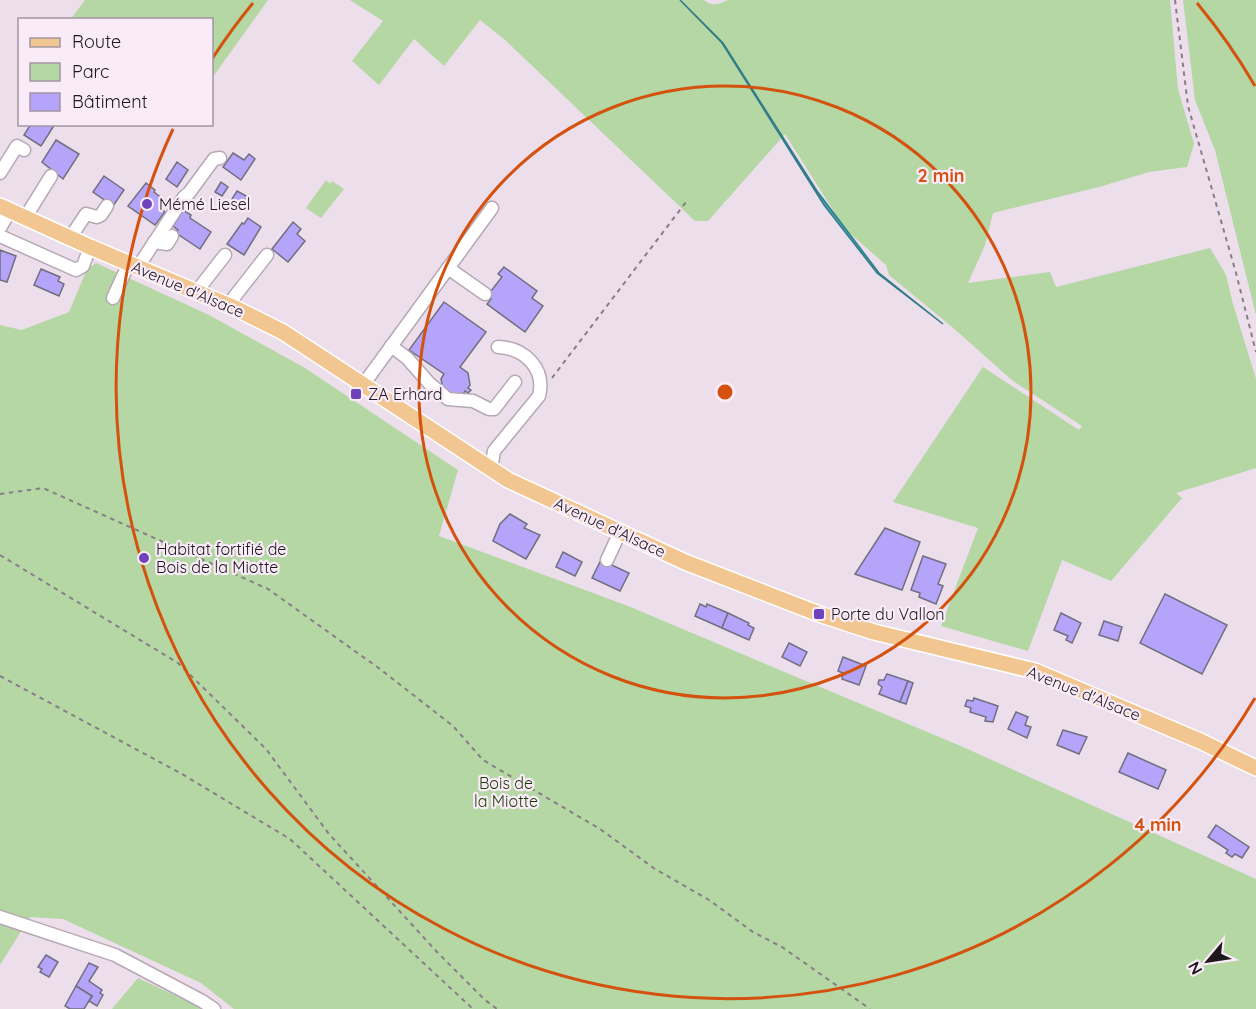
<svg xmlns="http://www.w3.org/2000/svg" width="1256" height="1009" font-family="Quicksand,sans-serif">
<style>
.green{fill:#b4d7a4}
.water{fill:#3da8b7;stroke:#337d88;stroke-width:1.5}
.building{fill:#b4a4fa;stroke:#716f7f;stroke-width:1.5}
.lines{fill:none;stroke-linecap:round;stroke-linejoin:round}
.minor-casing{stroke:#b6a8b5;stroke-width:15}
.major-casing{stroke:#fff;stroke-width:18}
.path{stroke:#887e87;stroke-width:2;stroke-dasharray:4.5 4.5;stroke-linecap:butt}
.minor{stroke:#fff;stroke-width:12}
.major{stroke:#f1c691;stroke-width:15}
.ring{fill:none;stroke:#d4520e;stroke-width:3}
.poi-dot{fill:#6e42bb;stroke:#faebf9;stroke-width:2}
.labels{text-anchor:middle;stroke-width:4.5;stroke-linejoin:round;paint-order:stroke}
.poi-label{font-size:16px;fill:#1d181c;stroke:#faebf9;text-anchor:start}
.street-label{font-size:16px;fill:#1d181c;stroke:#faebf9}
.park-label{font-size:16px;fill:#1b3d04;stroke:#faebf9}
.centre{fill:#d4520e;stroke:#faebf9;stroke-width:3}
.ring-label{font-size:18px;text-anchor:middle;font-weight:bold;fill:#d4520e;stroke:#faebf9;stroke-width:4.5;stroke-linejoin:round;paint-order:stroke}
</style>
<rect width="100%" height="100%" fill="#ecdeeb"/>
<!-- green -->
<g class="green">
<polygon points="85,0 268,0 212,78 212,20 71,19"/>
<path d="M350,0H704C712,7 720,4 728,0H1170L1178,89L1194,144L1187,167L1149,172L1099,187L993,213L985,245L968,283L1050,272L1056,287L1210,248L1226,275L1233,304L1256,379V468L1176,493L1182,498L1111,581L1062,560L1028,651L941,626L978,528L893,502L983,367L1079,430L1082,426L1013,381L951,326L889,275L886,265L845,229L785,134L708,221H695L504,39L480,20L444,66L414,39L379,85L352,61L383,21Z"/>
<polygon points="1183,0 1256,0 1256,315 1215,150 1195,100"/>
<polygon points="326,180 330,184 332,181 344,189 321,218 306,208"/>
<polygon points="96,263 209,315 305,368 458,470 439,536 628,606 963,747 1256,879 1256,1009 234,1009 201,983 63,919 30,917 0,965 0,325 22,330 69,312 87,269"/>
<polygon points="138,978 204,1009 112,1009"/>
</g>
<!-- water -->
<polygon class="water" points="680,0 723,43 817,191 879,273 943,324 877,273 824,205 722,43"/>
<!-- building -->
<g class="building">
<polygon points="31,124 55,124 41,146 24,135"/>
<polygon points="56,140 79,154 63,179 42,162"/>
<polygon points="233,153 244,160 249,154 255,159 241,180 223,167"/>
<polygon points="177,162 188,170 177,187 166,179"/>
<polygon points="104,176 124,190 113,206 93,192"/>
<polygon points="221,182 228,187 222,196 215,192"/>
<polygon points="146,183 155,190 154,192 167,202 161,209 165,212 155,225 128,206"/>
<polygon points="237,191 248,197 242,205 232,199"/>
<polygon points="183,210 191,215 190,218 211,232 200,249 176,233 178,230 173,226"/>
<polygon points="248,218 261,227 244,255 227,244 242,223 244,224"/>
<polygon points="293,222 301,229 297,234 305,241 288,262 272,249"/>
<polygon points="0,250 16,256 7,282 0,280"/>
<polygon points="504,267 537,291 532,298 543,306 525,332 487,304 491,299 487,296 502,277 498,274"/>
<polygon points="41,269 60,277 58,281 64,284 59,296 34,285"/>
<polygon points="444,302 486,332 460,367 468,373 470,385 468,388 471,390 468,393 465,391 463,394 450,396 443,390 441,379 444,374 409,350"/>
<polygon points="510,514 527,524 524,528 540,535 526,559 493,541 500,524"/>
<polygon points="885,528 920,542 902,590 855,574"/>
<polygon points="563,552 582,562 575,576 556,567"/>
<polygon points="923,556 946,564 938,584 943,586 936,604 919,597 920,593 911,590"/>
<polygon points="601,560 629,573 620,591 592,578"/>
<polygon points="1165,594 1227,625 1202,674 1140,643"/>
<polygon points="700,604 706,607 707,604 728,613 722,628 695,616"/>
<polygon points="728,613 749,623 748,625 754,628 749,640 722,628"/>
<polygon points="1061,613 1081,623 1072,643 1066,640 1068,636 1054,630"/>
<polygon points="1104,621 1122,627 1118,641 1099,635"/>
<polygon points="789,643 807,652 800,666 782,657"/>
<polygon points="843,657 866,666 859,685 842,679 843,673 838,671"/>
<polygon points="887,674 908,681 900,702 879,694 882,687 878,684 879,680 884,680"/>
<polygon points="908,681 913,683 906,704 900,702"/>
<polygon points="974,698 998,706 993,722 985,721 986,717 970,712 971,708 965,706 967,700 973,701"/>
<polygon points="1016,712 1028,717 1025,725 1031,727 1027,738 1008,729"/>
<polygon points="1063,730 1087,737 1079,754 1057,745"/>
<polygon points="1128,753 1166,770 1158,789 1119,772"/>
<polygon points="1216,825 1249,847 1242,858 1235,854 1232,857 1226,853 1228,850 1208,837"/>
<polygon points="46,955 58,962 49,977 40,972 42,969 38,967"/>
<polygon points="89,963 98,967 89,981 102,990 100,993 103,995 97,1006 89,1001 92,996 76,986"/>
<polygon points="76,986 92,996 84,1009 70,1009 65,1006"/>
</g>
<g class="lines">
<!-- minor casing -->
<g class="minor-casing">
<g id="minor">
<polyline points="0,173 17,146 24,150"/>
<polyline points="25,218 51,176"/>
<polyline points="0,228 10,211"/>
<polyline points="0,236 76,270 83,266 90,247"/>
<polyline points="70,238 86,214 97,217 101,215 107,206"/>
<polyline points="154,242 167,244 172,236"/>
<polyline points="138,267 184,197 189,193 214,159 220,158"/>
<polyline points="448,268 485,294"/>
<polyline points="197,291 225,255"/>
<polyline points="113,298 129,263"/>
<polyline points="228,305 267,255"/>
<polyline points="391,346 407,358 429,383 448,399 473,401 489,409 494,409 515,382"/>
<polyline points="363,385 492,208"/>
<path d="M491,469L494,451L539,396C546,368 524,348 498,347"/>
<polyline points="607,560 620,532"/>
<polyline points="0,917 115,955 202,1001 214,1009"/>
</g>
</g>
<!-- major casing -->
<g class="major-casing">
<polyline id="major" points="0,206 90,247 237,309 283,332 508,480 685,562 819,614 874,632 1035,671 1200,741 1256,768"/>
</g>
<!-- path -->
<g class="path">
<polyline points="1175,0 1188,106 1236,273 1256,352"/>
<polyline points="552,378 686,202"/>
<polyline points="0,494 43,488 268,589 380,669 453,726 483,760 600,829 655,869 709,900 753,932 782,947 870,1009"/>
<polyline points="0,555 178,663 266,749 329,834 437,952 485,1000 497,1009"/>
<polyline points="0,676 182,774 290,839 473,1009"/>
</g>
<!-- minor -->
<use href="#minor" class="minor"/>
<!-- major -->
<use href="#major" class="major"/>
</g>
<!-- distance rings -->
<g class="ring">
<circle cx="725" cy="392" r="306"/>
<path d="M1255 698A612 612 0 0 1 173 129M212 59A612 612 0 0 1 253 3M1197 3A612 612 0 0 1 1255 86"/>
</g>
<!-- markers -->
<g class="poi-dot">
<circle cx="147" cy="204" r="6"/>
<rect x="350" y="388" width="12" height="12" rx="3"/>
<circle cx="144" cy="558" r="6"/>
<rect x="813" y="608" width="12" height="12" rx="3"/>
</g>
<g class="labels">
<!-- poi labels -->
<g class="poi-label">
<text x="159" y="210">Mémé Liesel</text>
<text x="368" y="400">ZA Erhard</text>
<text x="156" y="555">Habitat fortifié de<tspan x="156" dy="18">Bois de la Miotte</tspan></text>
<text x="831" y="620">Porte du Vallon</text>
</g>
<!-- street labels -->
<g class="street-label">
<text transform="translate(188 289) rotate(23)" y="6">Avenue d'Alsace</text>
<text transform="translate(610 527) rotate(25)" y="6">Avenue d'Alsace</text>
<text transform="translate(1084 693) rotate(22)" y="6">Avenue d'Alsace</text>
</g>
<!-- park labels -->
<g class="park-label">
<text x="506" y="789">Bois de<tspan x="506" dy="18">la Miotte</tspan></text>
</g>
</g>
<circle cx="725" cy="392" r="9" class="centre"/>
<g class="ring-label">
<text x="941" y="182">2 min</text>
<text x="1158" y="831">4 min</text>
</g>
<!-- legend -->
<rect x="18" y="18" width="195" height="108" fill="#faebf9" stroke="#a297a1" stroke-width="1.5"/>
<rect x="30" y="38" width="30" height="9" fill="#f1c691" stroke="#a297a1" stroke-width="1.5"/>
<text x="72" y="48" font-size="18" fill="#1d181c">Route</text>
<rect x="30" y="63" width="30" height="18" fill="#b4d7a4" stroke="#a297a1" stroke-width="1.5"/>
<text x="72" y="78" font-size="18" fill="#1d181c">Parc</text>
<rect x="30" y="93" width="30" height="18" fill="#b4a4fa" stroke="#a297a1" stroke-width="1.5"/>
<text x="72" y="108" font-size="18" fill="#1d181c">Bâtiment</text>
<!-- north arrow -->
<g transform="translate(1208 961) rotate(241)" stroke="#faebf9" stroke-width="4.5" paint-order="stroke">
<path d="M0-4.5L10 22L0 15L-10 22Z" fill="#1d181c"/>
<text y="-9" font-size="16" font-weight="bold" text-anchor="middle" fill="#1d181c">N</text>
</g>
</svg>
